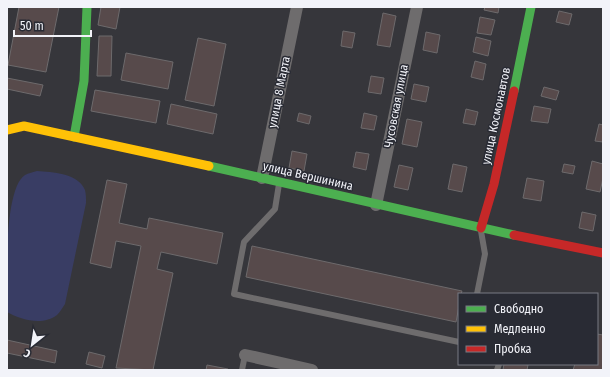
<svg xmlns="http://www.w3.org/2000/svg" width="610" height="377" font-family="'Fira Sans Condensed',sans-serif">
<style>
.green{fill:#393d64}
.building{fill:#574a4b;stroke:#6d6a6c}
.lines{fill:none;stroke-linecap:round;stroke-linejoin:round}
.lane{stroke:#6e6c6d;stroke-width:6}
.street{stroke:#6e6c6d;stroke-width:12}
.fast{stroke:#4caf50;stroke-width:9}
.slow{stroke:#ffc107;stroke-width:9}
.jam{stroke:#c62828;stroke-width:9}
.labels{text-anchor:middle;stroke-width:3;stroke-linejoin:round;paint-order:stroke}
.street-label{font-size:12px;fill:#f2f3f9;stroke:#292b34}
</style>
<rect width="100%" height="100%" fill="#36363b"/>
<!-- green -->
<path class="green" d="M37,171C52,172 78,173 85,190C86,194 86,199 86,203L65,304C63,307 60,312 57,315C43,326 21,320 7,312C7,286 3,189 25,175C28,173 34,172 37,171Z"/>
<!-- building -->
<g class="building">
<polygon points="19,7 59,7 46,72 8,65"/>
<polygon points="101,7 120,7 116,29 98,25"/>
<polygon points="485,7 499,7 498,13 484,10"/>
<polygon points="559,11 572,14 569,25 556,22"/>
<polygon points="383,13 396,16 390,47 377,45"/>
<polygon points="480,17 495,20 491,35 477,33"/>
<polygon points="343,31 355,33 352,48 341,46"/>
<polygon points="426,32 440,35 437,53 423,50"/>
<polygon points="99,36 112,36 111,76 97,76"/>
<polygon points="476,37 491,41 488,56 473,52"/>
<polygon points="198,38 226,44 214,106 185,100"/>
<polygon points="126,53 173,62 168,89 121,80"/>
<polygon points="475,61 486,64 483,80 471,77"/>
<polygon points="371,76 384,78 381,94 368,92"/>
<polygon points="7,78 43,85 40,96 7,89"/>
<polygon points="414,84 429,87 426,102 411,99"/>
<polygon points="544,87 559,91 556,100 541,96"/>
<polygon points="95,90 160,101 156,123 91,111"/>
<polygon points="171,104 217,114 213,134 167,124"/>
<polygon points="534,106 551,109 548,123 531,121"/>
<polygon points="466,109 478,112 475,125 463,123"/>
<polygon points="299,113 311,116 309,124 297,121"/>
<polygon points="364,113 377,116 374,130 361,128"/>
<polygon points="407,119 422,122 417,147 402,144"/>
<polygon points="599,124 603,125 603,142 595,141"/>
<polygon points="292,151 307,154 304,171 289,168"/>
<polygon points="356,152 369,154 366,170 353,167"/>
<polygon points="592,161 603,164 603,178 600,192 586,189"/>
<polygon points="453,164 467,167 462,192 448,189"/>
<polygon points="564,164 575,166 573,174 562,172"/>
<polygon points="399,165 413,168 408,190 394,187"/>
<polygon points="527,178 544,181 541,201 523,198"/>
<polygon points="107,180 127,184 119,223 147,229 149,218 223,233 217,264 161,252 157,269 173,273 153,370 116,368 141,246 116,241 111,268 90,263"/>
<polygon points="582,212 596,215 593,231 579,228"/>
<polygon points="252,246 462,291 461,294 459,294 459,306 456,322 246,277"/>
<polygon points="597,334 603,335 603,370 573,370 575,364 597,364"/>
<polygon points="7,340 57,351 55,363 7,353"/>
<polygon points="89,352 105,356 102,368 86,364"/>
<polygon points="504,364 522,364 528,365 527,370 503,370"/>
<polygon points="207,365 228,369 227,370 206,370"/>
</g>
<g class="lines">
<!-- lane -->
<g class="lane">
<polyline points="279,184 275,209 244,242 234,294 459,342"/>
<polyline points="477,294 485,254 481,231"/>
<polyline points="242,370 245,355"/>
<polyline points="497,370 499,364"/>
</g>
<!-- street -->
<g class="street">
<polyline points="262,178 297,7"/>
<polyline points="376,205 417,7"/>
<polyline points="245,355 312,370"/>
</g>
<!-- fast -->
<g class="fast">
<polyline points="514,91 531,7"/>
<polyline points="74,137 84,81 87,7"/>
<polyline points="209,166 514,235"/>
</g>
<!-- slow -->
<polyline class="slow" points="7,130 24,126 209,166"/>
<!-- jam -->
<g class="jam">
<polyline points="481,228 494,184 514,91"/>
<polyline points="514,235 603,253"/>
</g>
</g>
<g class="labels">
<!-- street labels -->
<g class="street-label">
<text transform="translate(279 92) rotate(-79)" y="4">улица 8 Марта</text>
<text transform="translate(396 106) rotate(-79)" y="4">Чусовская улица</text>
<text transform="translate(496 116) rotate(-78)" y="4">улица Космонавтов</text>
<text transform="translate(308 176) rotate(13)" y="4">улица Вершинина</text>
</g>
</g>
<!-- border -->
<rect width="610" height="377" fill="none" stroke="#f2f3f9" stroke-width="16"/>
<!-- legend -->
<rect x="458" y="293" width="140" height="72" fill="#292b34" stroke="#797b83"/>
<rect x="466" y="306" width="20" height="6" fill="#4caf50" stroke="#797b83"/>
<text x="494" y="313" font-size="12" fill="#f2f3f9">Свободно</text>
<rect x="466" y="326" width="20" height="6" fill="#ffc107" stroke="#797b83"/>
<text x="494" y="333" font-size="12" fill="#f2f3f9">Медленно</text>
<rect x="466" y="346" width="20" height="6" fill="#c62828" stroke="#797b83"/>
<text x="494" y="353" font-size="12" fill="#f2f3f9">Пробка</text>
<!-- north arrow -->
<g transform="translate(32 345) rotate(210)" stroke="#292b34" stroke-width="3" paint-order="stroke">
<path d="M0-3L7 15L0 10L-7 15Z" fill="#f2f3f9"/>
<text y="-6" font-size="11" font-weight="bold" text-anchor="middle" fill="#f2f3f9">С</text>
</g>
<!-- scale -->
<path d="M14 30v6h77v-6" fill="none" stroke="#f2f3f9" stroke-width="2"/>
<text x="20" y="30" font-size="12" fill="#f2f3f9" stroke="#292b34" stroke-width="3" paint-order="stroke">50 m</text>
</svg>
